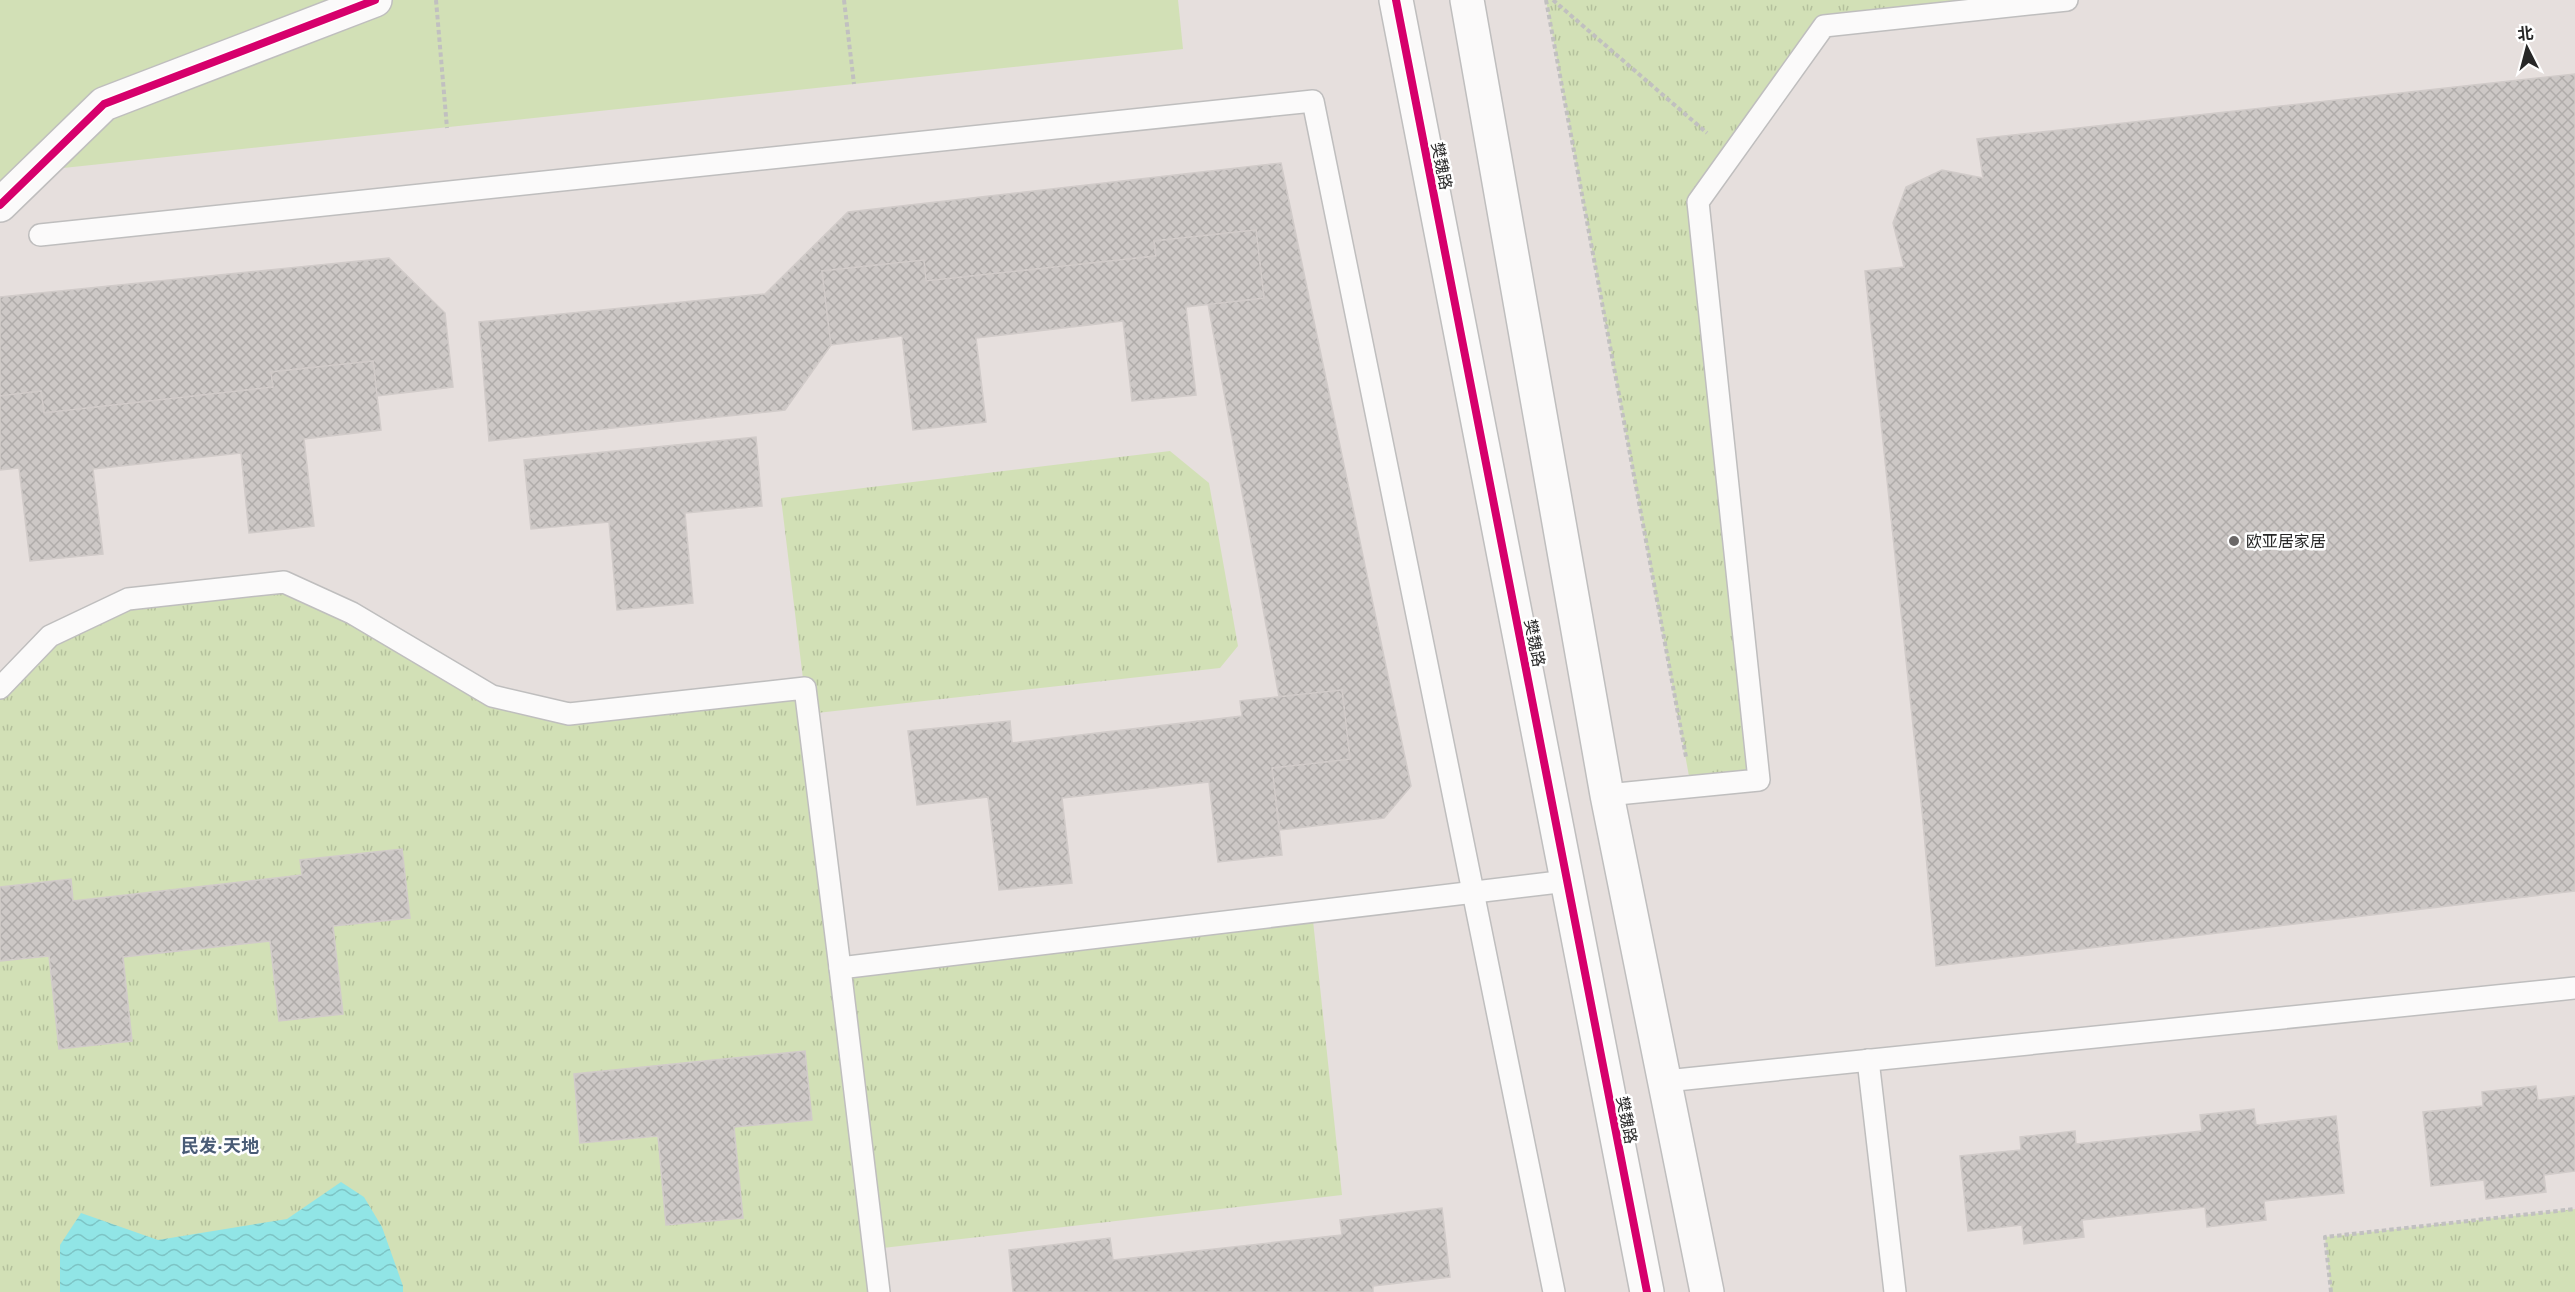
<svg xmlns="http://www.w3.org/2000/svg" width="2575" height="1292" font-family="Signika,'Noto Sans SC',sans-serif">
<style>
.grass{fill:url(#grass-tufts)}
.park{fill:#d2e0b6}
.water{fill:url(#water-waves)}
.building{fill:url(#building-cross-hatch);stroke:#d1cbc9;stroke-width:1.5}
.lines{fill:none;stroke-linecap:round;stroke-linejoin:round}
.lane-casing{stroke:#bfbebe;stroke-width:24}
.secondary-casing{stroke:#bfbebe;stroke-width:36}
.path{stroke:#c1c0c0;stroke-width:4;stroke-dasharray:4.5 3;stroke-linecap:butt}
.lane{stroke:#fbfafa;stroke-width:21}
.secondary{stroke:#fbfafa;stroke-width:33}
.cycleway-casing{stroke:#fff;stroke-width:11}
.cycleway{stroke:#d6006c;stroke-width:8}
.poi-dot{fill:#6a6767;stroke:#fff;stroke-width:2}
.labels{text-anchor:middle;stroke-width:5;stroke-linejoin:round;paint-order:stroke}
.street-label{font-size:16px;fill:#272727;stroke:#fff}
.poi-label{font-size:16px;fill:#272727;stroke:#fff;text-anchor:start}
.neighbourhood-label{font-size:18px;font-weight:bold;fill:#4a5c76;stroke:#fff}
</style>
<defs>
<pattern id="grass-tufts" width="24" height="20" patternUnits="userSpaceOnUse" patternTransform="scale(1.5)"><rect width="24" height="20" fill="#d2e0b6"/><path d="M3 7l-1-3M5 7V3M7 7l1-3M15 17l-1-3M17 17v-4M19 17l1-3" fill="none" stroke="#b4c09c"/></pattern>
<pattern id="water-waves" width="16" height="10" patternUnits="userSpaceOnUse" patternTransform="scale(1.5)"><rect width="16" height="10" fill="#91e5e6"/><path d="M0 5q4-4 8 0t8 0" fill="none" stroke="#7dc4c5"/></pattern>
<pattern id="building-cross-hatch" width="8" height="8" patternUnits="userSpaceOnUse" patternTransform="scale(1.5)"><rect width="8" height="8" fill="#cdc8c6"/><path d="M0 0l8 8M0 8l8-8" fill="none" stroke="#b0acaa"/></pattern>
</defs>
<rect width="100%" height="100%" fill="#e6dfdd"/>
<!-- grass -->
<g class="grass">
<polygon points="1546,0 1969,0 1824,26 1698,202 1759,780 1691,787"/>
<polygon points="1170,451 1209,483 1238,646 1220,668 808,714 840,967 1312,911 1342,1195 874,1249 879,1292 0,1292 0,692 50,636 128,599 284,582 492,696 569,714 804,687 781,498"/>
<polygon points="2575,1209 2575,1292 2331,1292 2325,1237"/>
</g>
<!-- park -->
<polygon class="park" points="0,0 1178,0 1183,49 35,171 0,205"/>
<!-- water -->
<polygon class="water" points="341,1182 364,1197 382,1227 403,1286 403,1292 60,1292 60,1245 81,1213 158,1240 287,1219"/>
<!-- building -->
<g class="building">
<polygon points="2575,74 2575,891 1936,966 1922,811 1865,271 1904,267 1893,223 1906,187 1942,170 1983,178 1977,139"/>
<polygon points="1281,163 1411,786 1384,818 1280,830 1272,768 1350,759 1342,690 1279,697 1208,304 1264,298 1256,230 1154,241 1156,256 926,281 924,260 822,271 831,345 785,410 489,441 479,322 765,294 848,212"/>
<polygon points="1256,230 1264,298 1186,307 1196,395 1132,401 1123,321 976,338 986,422 913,430 902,336 831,345 822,271 924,260 926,281 1156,256 1154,241"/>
<polygon points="389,258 445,313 453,387 377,396 373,361 271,372 273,387 44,413 41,391 0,396 0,297"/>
<polygon points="373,361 381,430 304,439 314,526 249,533 241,453 93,469 103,554 30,561 19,468 0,470 0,396 41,391 44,413 273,387 271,372"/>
<polygon points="756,437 762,506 685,513 693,603 617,610 609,522 531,529 524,460"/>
<polygon points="1342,690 1350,759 1272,768 1282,855 1218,862 1209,782 1062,798 1072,883 999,890 988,797 917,805 908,731 1010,721 1012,743 1242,716 1240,701"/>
<polygon points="402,849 410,918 333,926 343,1014 279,1021 270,941 123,957 132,1041 59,1049 49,956 0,961 0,887 71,879 73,901 302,875 300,860"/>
<polygon points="805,1051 812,1120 734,1127 743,1218 666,1225 658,1136 580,1143 574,1074"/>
<polygon points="2536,1086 2538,1100 2575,1096 2575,1171 2544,1175 2546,1192 2486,1199 2484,1180 2431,1186 2423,1112 2483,1106 2482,1092"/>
<polygon points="2254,1109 2256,1125 2336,1116 2344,1193 2264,1201 2266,1220 2207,1227 2205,1207 2082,1220 2084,1237 2024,1244 2022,1225 1968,1231 1960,1156 2021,1150 2020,1137 2075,1131 2076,1144 2202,1131 2200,1115"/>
<polygon points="1442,1208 1450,1277 1373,1286 1373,1292 1013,1292 1009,1250 1110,1238 1113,1260 1342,1235 1340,1220"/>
</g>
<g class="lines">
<!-- lane casing -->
<g class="lane-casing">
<g id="lane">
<polyline points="40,235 1313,101 1554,1292"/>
<polyline points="0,688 50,636 128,599 284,582 352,613 492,696 569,714 805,688 840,968"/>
<polyline points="1607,795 1759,780 1698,202 1824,26 2067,0"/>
<polyline points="1868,1060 1895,1292"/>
<polyline points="1666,1081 2575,988"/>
<polyline points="879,1292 840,968 1567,881"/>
</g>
</g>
<!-- secondary casing -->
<g class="secondary-casing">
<g id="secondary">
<polyline points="1396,0 1647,1292"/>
<polyline points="1467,0 1607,795 1707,1292"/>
<polyline points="0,205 104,104 375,0"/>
</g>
</g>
<!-- path -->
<g class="path">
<polyline points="436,0 447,128"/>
<polyline points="844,0 854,84"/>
<polyline points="1546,0 1686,757"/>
<polyline points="1553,0 1707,133"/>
<polyline points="2331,1292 2325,1237 2575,1209"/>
</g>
<!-- lane -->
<use href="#lane" class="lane"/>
<!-- secondary -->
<use href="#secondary" class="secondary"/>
<!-- cycleway casing -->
<g class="cycleway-casing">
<g id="cycleway">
<polyline points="1396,0 1647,1292"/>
<polyline points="0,205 104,104 375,0"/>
</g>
</g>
<!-- cycleway -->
<use href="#cycleway" class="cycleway"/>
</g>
<!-- markers -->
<circle class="poi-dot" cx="2234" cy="541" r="6"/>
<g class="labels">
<!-- street labels -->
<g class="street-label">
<text transform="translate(1442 166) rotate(79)" y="6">樊魏路</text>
<text transform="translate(1535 643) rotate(79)" y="6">樊魏路</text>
<text transform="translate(1627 1120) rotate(79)" y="6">樊魏路</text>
</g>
<!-- poi labels -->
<g class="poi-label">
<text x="2246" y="547">欧亚居家居</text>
</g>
<!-- neighbourhood labels -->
<g class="neighbourhood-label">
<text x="220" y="1152">民发·天地</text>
</g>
</g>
<!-- north arrow -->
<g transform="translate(2527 48) rotate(354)" stroke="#ffffff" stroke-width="4.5" paint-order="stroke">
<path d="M0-4.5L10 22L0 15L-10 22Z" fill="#272727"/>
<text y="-9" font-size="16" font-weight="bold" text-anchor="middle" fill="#272727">北</text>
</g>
</svg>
